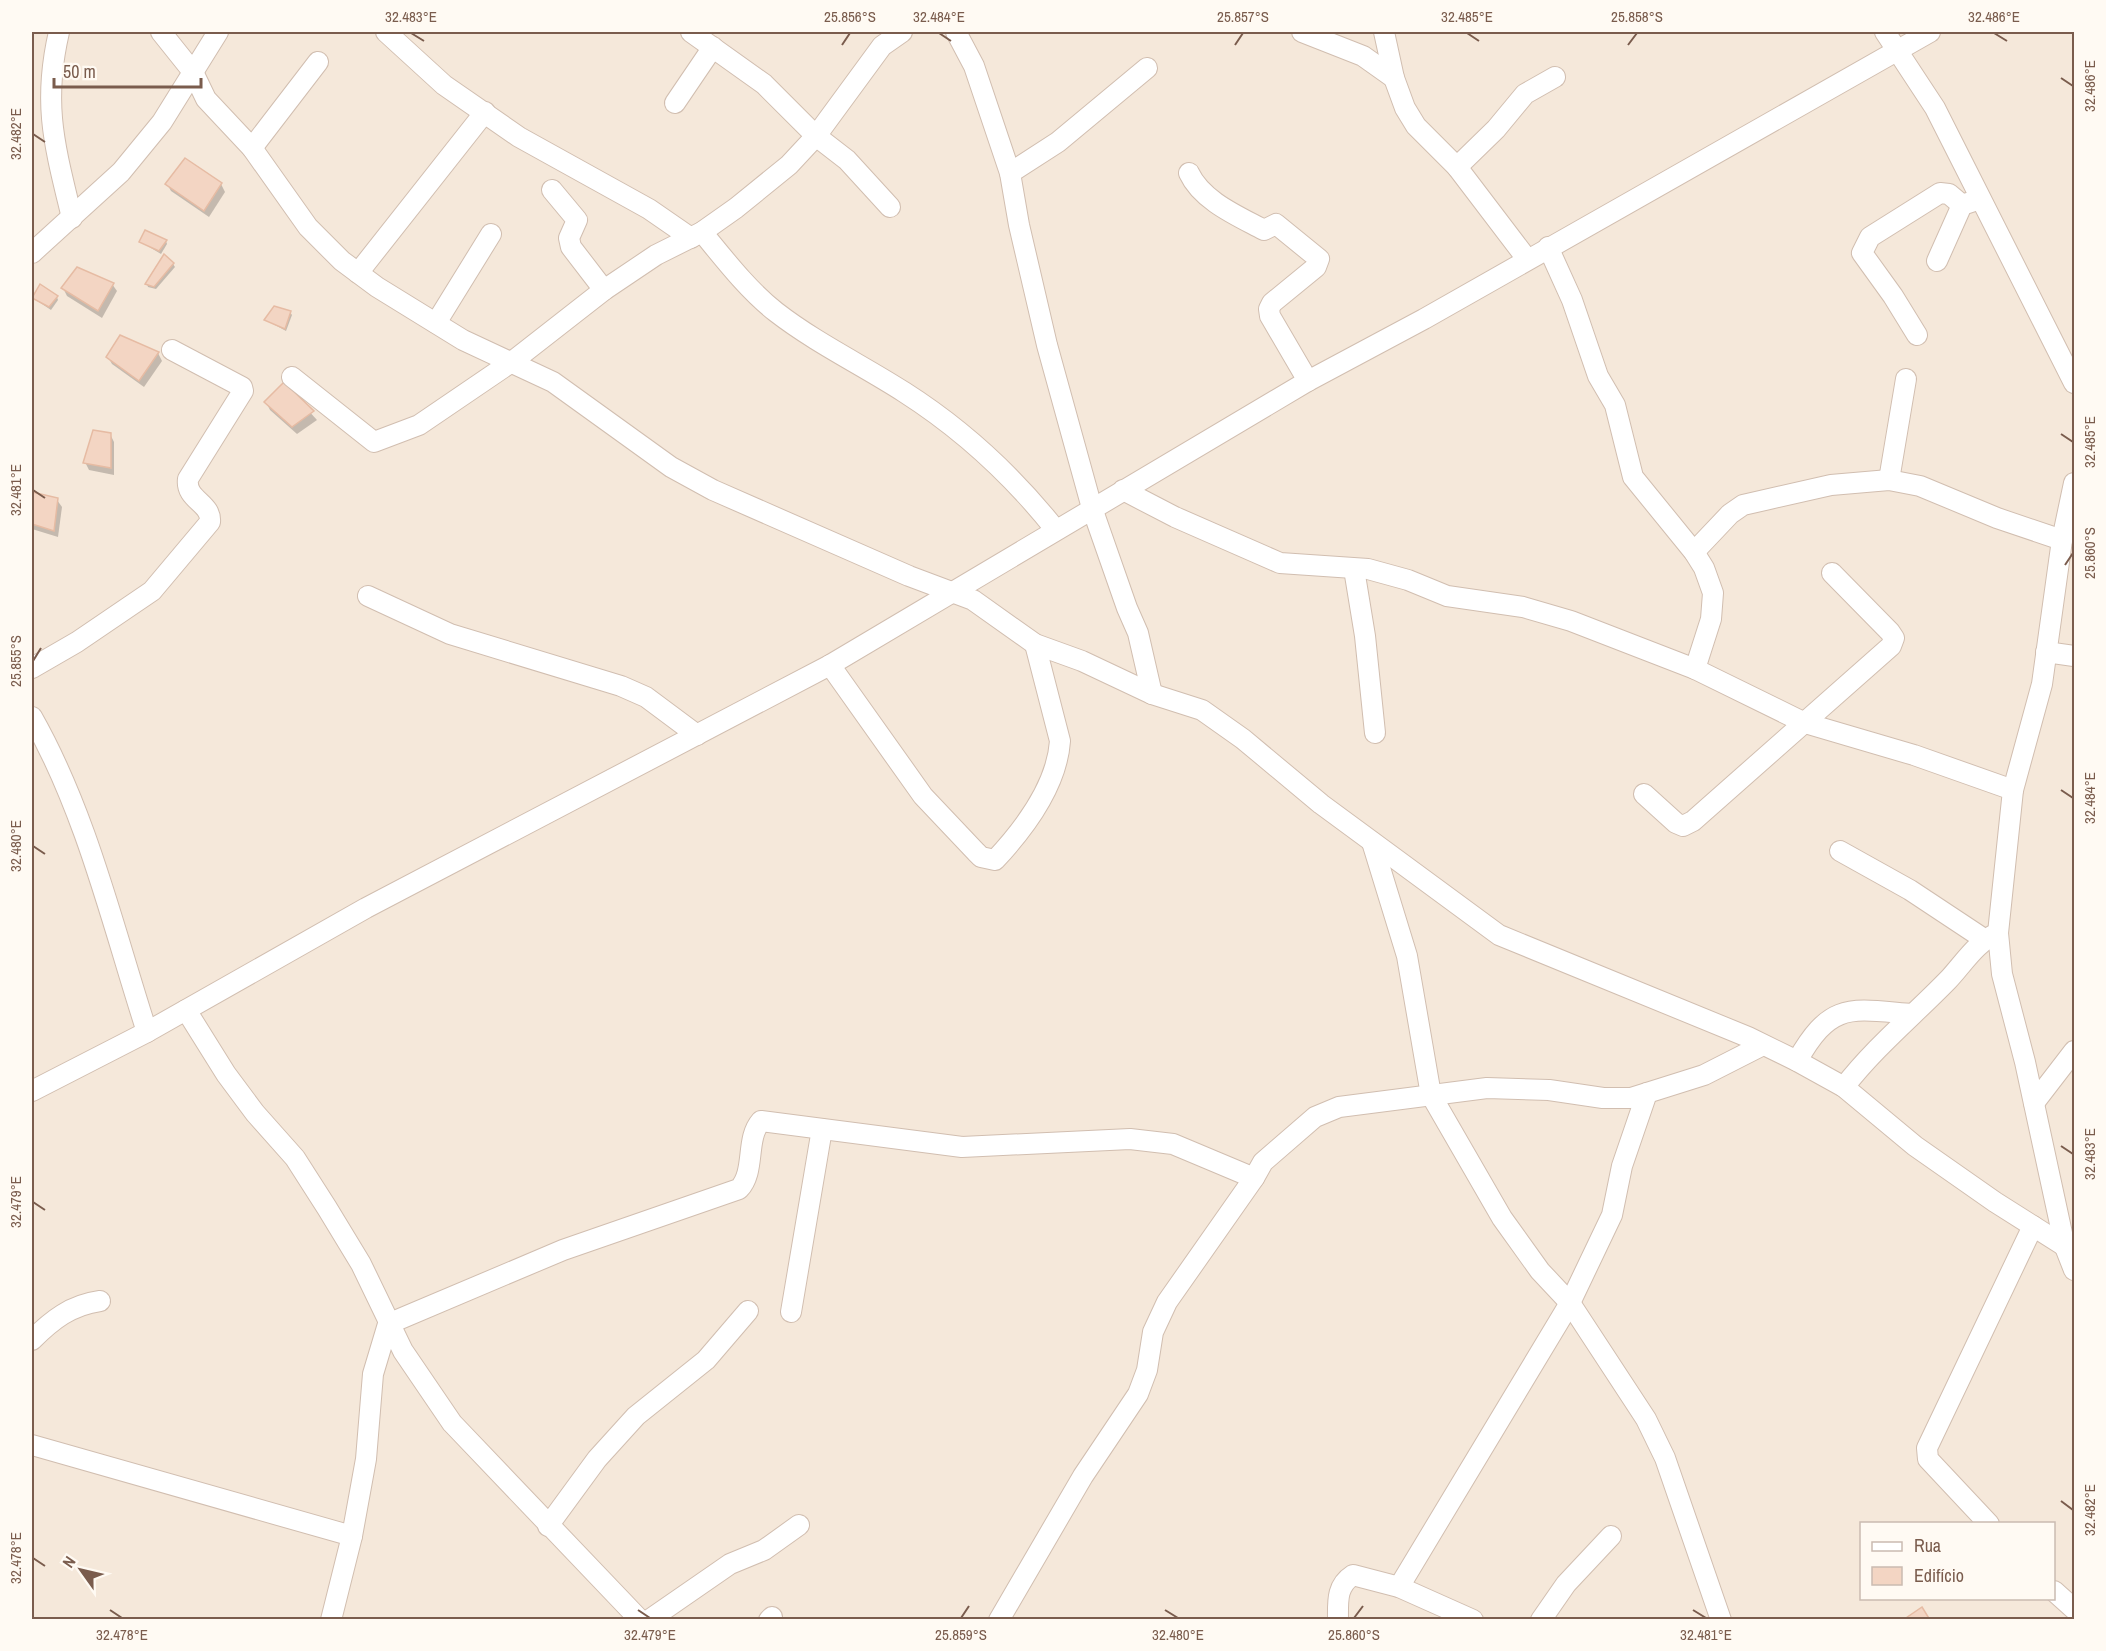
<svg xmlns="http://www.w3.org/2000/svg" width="2106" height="1651" font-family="'Archivo Narrow',sans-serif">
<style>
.residential{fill:#f5e8da;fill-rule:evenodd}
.shadow{fill:#0003}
.building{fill:#f3d5c3;stroke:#e6bba3;stroke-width:1.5}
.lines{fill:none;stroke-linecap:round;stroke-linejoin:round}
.minor-casing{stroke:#d1beb0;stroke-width:22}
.minor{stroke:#fff;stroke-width:20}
.ticks{fill:none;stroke:#7a5c4d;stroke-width:2}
.neatline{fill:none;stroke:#7a5c4d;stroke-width:2}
.ticks-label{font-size:15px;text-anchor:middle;fill:#7a5c4d}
</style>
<rect width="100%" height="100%" fill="#fdf6ec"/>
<!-- residential -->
<path class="residential" d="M32,32H2074V1619L32,1620ZM1862,1524H2054V1598H1862Z"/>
<!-- shadow -->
<g class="shadow">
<polygon points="167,184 221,184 225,192 209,217 171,191"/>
<polygon points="166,241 167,244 161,254 141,242"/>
<polygon points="173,264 175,267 156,289 148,287 147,284"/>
<polygon points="112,284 117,291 102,318 67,296 63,288"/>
<polygon points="57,297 58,300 51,310 33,298"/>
<polygon points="290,312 292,315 286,331 266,320"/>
<polygon points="158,353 162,361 144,387 112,364 108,357"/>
<polygon points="284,384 317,420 297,434 270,410 266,402"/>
<polygon points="110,434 114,442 114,475 89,470 85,462"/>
<polygon points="32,493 57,500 62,507 58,537 32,529"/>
</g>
<!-- building -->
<g class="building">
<polygon points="185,158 222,183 204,211 165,184"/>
<polygon points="145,230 167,240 159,251 139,242"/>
<polygon points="164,254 174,263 154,287 145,284"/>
<polygon points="77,267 114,283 98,311 61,288"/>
<polygon points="40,284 58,296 49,307 32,298"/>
<polygon points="274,306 291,311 285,329 264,320"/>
<polygon points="120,335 159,352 139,381 106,357"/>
<polygon points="284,382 314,411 292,427 264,402"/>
<polygon points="93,430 111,433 111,468 83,463"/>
<polygon points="32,492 58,498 54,531 32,524"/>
<polygon points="1922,1607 1930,1620 1903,1620"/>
</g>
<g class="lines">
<!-- minor casing -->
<g class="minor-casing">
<g id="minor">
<path d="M59,32C42,105 55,147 72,218"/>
<polyline points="161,32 193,72 206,99 252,148 308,227 342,261 377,287 463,340 553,382 671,467 713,490 909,576 973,600 1035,644 1082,661 1152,694 1202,710 1243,739 1321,804 1499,935 1748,1037 1797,1061 1844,1087 1915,1146 1995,1202 2074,1252"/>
<polyline points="386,32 444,85 519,137 649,209 691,238"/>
<polyline points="691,32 764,84 816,136 847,160 890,207"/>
<polyline points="956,32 974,66 1010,173 1019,225 1047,345 1092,508 1127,608 1138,633 1152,694"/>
<polyline points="1302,32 1363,56 1394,78"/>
<polyline points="1384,32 1394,78 1405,108 1416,126 1457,167 1527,259"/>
<polyline points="1885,32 1935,108 2074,383"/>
<polyline points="675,103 713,47"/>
<polyline points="252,148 318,62"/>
<polyline points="1457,167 1496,129 1525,94 1555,77"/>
<polyline points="1010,173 1058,142 1147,68"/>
<path d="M1189,173C1202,201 1238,216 1264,230L1276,224L1319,259L1316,267L1272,303L1269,309L1270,316L1308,381"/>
<polyline points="552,190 577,220 569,238 571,247 604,290"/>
<path d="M702,232C725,260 748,290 776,312C816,343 862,365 904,392C962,429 1012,475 1055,529"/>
<polyline points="1548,247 1572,300 1598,376 1615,405 1633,477 1694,552 1704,568 1713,593 1711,619 1695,669"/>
<polyline points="32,253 121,172 162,122 218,32"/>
<polyline points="1937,261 1962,205 1974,201"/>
<polyline points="358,273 485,112"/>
<polyline points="436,323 491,234"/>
<polyline points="1917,335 1893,296 1862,253 1870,237 1940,193 1949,194 1962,205"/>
<polyline points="292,377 374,442 419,425 513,361 604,290 656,255 702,232 736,208 789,165 816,136 882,46 902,32"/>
<polyline points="1889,480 1906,379"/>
<polyline points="2074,483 2062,540 2042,684 2013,790 1998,933 2002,974 2025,1062 2065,1247 2074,1270"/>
<polyline points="1123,490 1175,517 1280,563 1368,569 1408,580 1447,596 1523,607 1571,621 1695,669 1805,723 1914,755 2013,790"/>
<polyline points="1694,552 1730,514 1743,505 1831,485 1889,480 1920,486 1997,518 2062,540"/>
<polyline points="1354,569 1365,636 1375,733"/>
<polyline points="368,596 450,634 621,686 646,697 697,735"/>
<polyline points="2046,652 2074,656"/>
<path d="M830,665L923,796L976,852L981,857L995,860C1024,829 1057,785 1060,741L1035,644"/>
<path d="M32,668L77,642L152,591L210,522C212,503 185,500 188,479L243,391L242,387L172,350"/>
<path d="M32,717C87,814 113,927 147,1032"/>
<polyline points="1644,794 1676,823 1683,826 1693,821 1891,646 1894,638 1890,632 1832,573"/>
<polyline points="1372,842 1407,956 1431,1095 1502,1218 1540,1271 1570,1303 1646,1419 1665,1458 1721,1620"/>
<polyline points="1840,851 1910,890 1984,939"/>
<polyline points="186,1010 226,1074 255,1113 295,1158 327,1208 361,1264 403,1351 452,1423 640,1620"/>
<path d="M1797,1061C1831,1001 1850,1009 1912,1014"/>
<path d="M1844,1087C1875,1047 1913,1016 1948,980C1964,963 1976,942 1998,933"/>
<polyline points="32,1091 147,1032 366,908 830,665 1308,381 1424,319 1930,32"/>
<polyline points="2034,1103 2074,1051"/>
<polyline points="791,1312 822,1129"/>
<path d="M32,1340C52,1320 71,1305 100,1301"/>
<polyline points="32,1445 352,1536"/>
<polyline points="1989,1524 1928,1459 1927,1448 2033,1226"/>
<polyline points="548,1526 597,1459 636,1416 706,1360 748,1311"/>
<polyline points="1399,1587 1570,1303 1612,1215 1622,1166 1647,1093"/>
<polyline points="2054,1591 2074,1609"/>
<path d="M331,1620L352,1536L366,1459L373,1374L388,1324L563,1250L739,1189C756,1171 745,1139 761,1121L962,1147L1130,1139L1173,1144L1254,1178"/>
<polyline points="649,1620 730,1564 764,1550 799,1525"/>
<polyline points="769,1620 772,1617"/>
<polyline points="999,1620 1083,1476 1138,1394 1147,1370 1153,1332 1167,1302 1254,1178 1263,1162 1315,1117 1339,1107 1487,1088 1549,1090 1603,1098 1631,1098 1704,1075 1763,1045"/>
<path d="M1338,1620C1338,1602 1336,1586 1353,1575L1399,1587L1473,1620"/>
<polyline points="1541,1620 1566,1584 1611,1536"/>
</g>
</g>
<!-- minor -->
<use href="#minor" class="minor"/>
</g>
<!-- ticks -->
<path class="ticks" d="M411,33L424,41M939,33L951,41M1467,33L1479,41M1994,33L2007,41M842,45L850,33M1235,45L1243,33M1628,45L1637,33M2061,78L2073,86M33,134L45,142M2061,434L2073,442M33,490L45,498M2065,565L2073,553M33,661L41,648M2061,790L2073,798M33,846L45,854M2061,1146L2073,1154M33,1202L45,1210M2061,1501L2073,1510M33,1558L45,1566M110,1610L122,1618M638,1610L650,1618M1165,1610L1178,1618M1693,1610L1706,1618M961,1618L969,1606M1354,1618L1363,1606"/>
<!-- border -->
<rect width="2106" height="1651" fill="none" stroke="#fffaf3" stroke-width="66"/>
<!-- legend -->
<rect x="1860" y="1522" width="195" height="78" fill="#fffaf3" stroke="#cabbb1" stroke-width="1.5"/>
<rect x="1872" y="1542" width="30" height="9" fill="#ffffff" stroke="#cabbb1" stroke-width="1.5"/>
<text x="1914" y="1552" font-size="18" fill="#7a5c4d">Rua</text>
<rect x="1872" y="1567" width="30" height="18" fill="#f3d5c3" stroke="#cabbb1" stroke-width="1.5"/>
<text x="1914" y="1582" font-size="18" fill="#7a5c4d">Edifício</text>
<!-- north arrow -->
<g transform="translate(81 1570) rotate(304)" stroke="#fffaf3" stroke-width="4.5" paint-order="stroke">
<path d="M0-4.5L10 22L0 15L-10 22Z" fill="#7a5c4d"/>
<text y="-9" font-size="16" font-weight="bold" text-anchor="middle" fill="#7a5c4d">N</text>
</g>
<!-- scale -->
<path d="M54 78v9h147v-9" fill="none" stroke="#7a5c4d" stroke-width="3"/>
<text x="63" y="78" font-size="18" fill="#7a5c4d" stroke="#fffaf3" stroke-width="4.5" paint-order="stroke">50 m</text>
<rect x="33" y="33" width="2040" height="1585" class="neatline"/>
<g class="ticks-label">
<text x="411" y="22">32.483°E</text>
<text x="850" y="22">25.856°S</text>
<text x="939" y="22">32.484°E</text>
<text x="1243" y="22">25.857°S</text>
<text x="1467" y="22">32.485°E</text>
<text x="1637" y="22">25.858°S</text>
<text x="1994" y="22">32.486°E</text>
<text transform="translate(2090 86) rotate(-90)" y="5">32.486°E</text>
<text transform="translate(16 134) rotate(-90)" y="5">32.482°E</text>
<text transform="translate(2090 442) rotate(-90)" y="5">32.485°E</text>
<text transform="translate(16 490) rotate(-90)" y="5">32.481°E</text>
<text transform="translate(2090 553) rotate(-90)" y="5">25.860°S</text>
<text transform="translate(16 661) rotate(-90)" y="5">25.855°S</text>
<text transform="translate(2090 798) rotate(-90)" y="5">32.484°E</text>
<text transform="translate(16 846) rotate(-90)" y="5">32.480°E</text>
<text transform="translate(2090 1154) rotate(-90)" y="5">32.483°E</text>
<text transform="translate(16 1202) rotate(-90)" y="5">32.479°E</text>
<text transform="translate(2090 1510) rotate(-90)" y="5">32.482°E</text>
<text transform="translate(16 1558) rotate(-90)" y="5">32.478°E</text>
<text x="122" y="1640">32.478°E</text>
<text x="650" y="1640">32.479°E</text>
<text x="961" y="1640">25.859°S</text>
<text x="1178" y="1640">32.480°E</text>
<text x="1354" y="1640">25.860°S</text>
<text x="1706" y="1640">32.481°E</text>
</g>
</svg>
